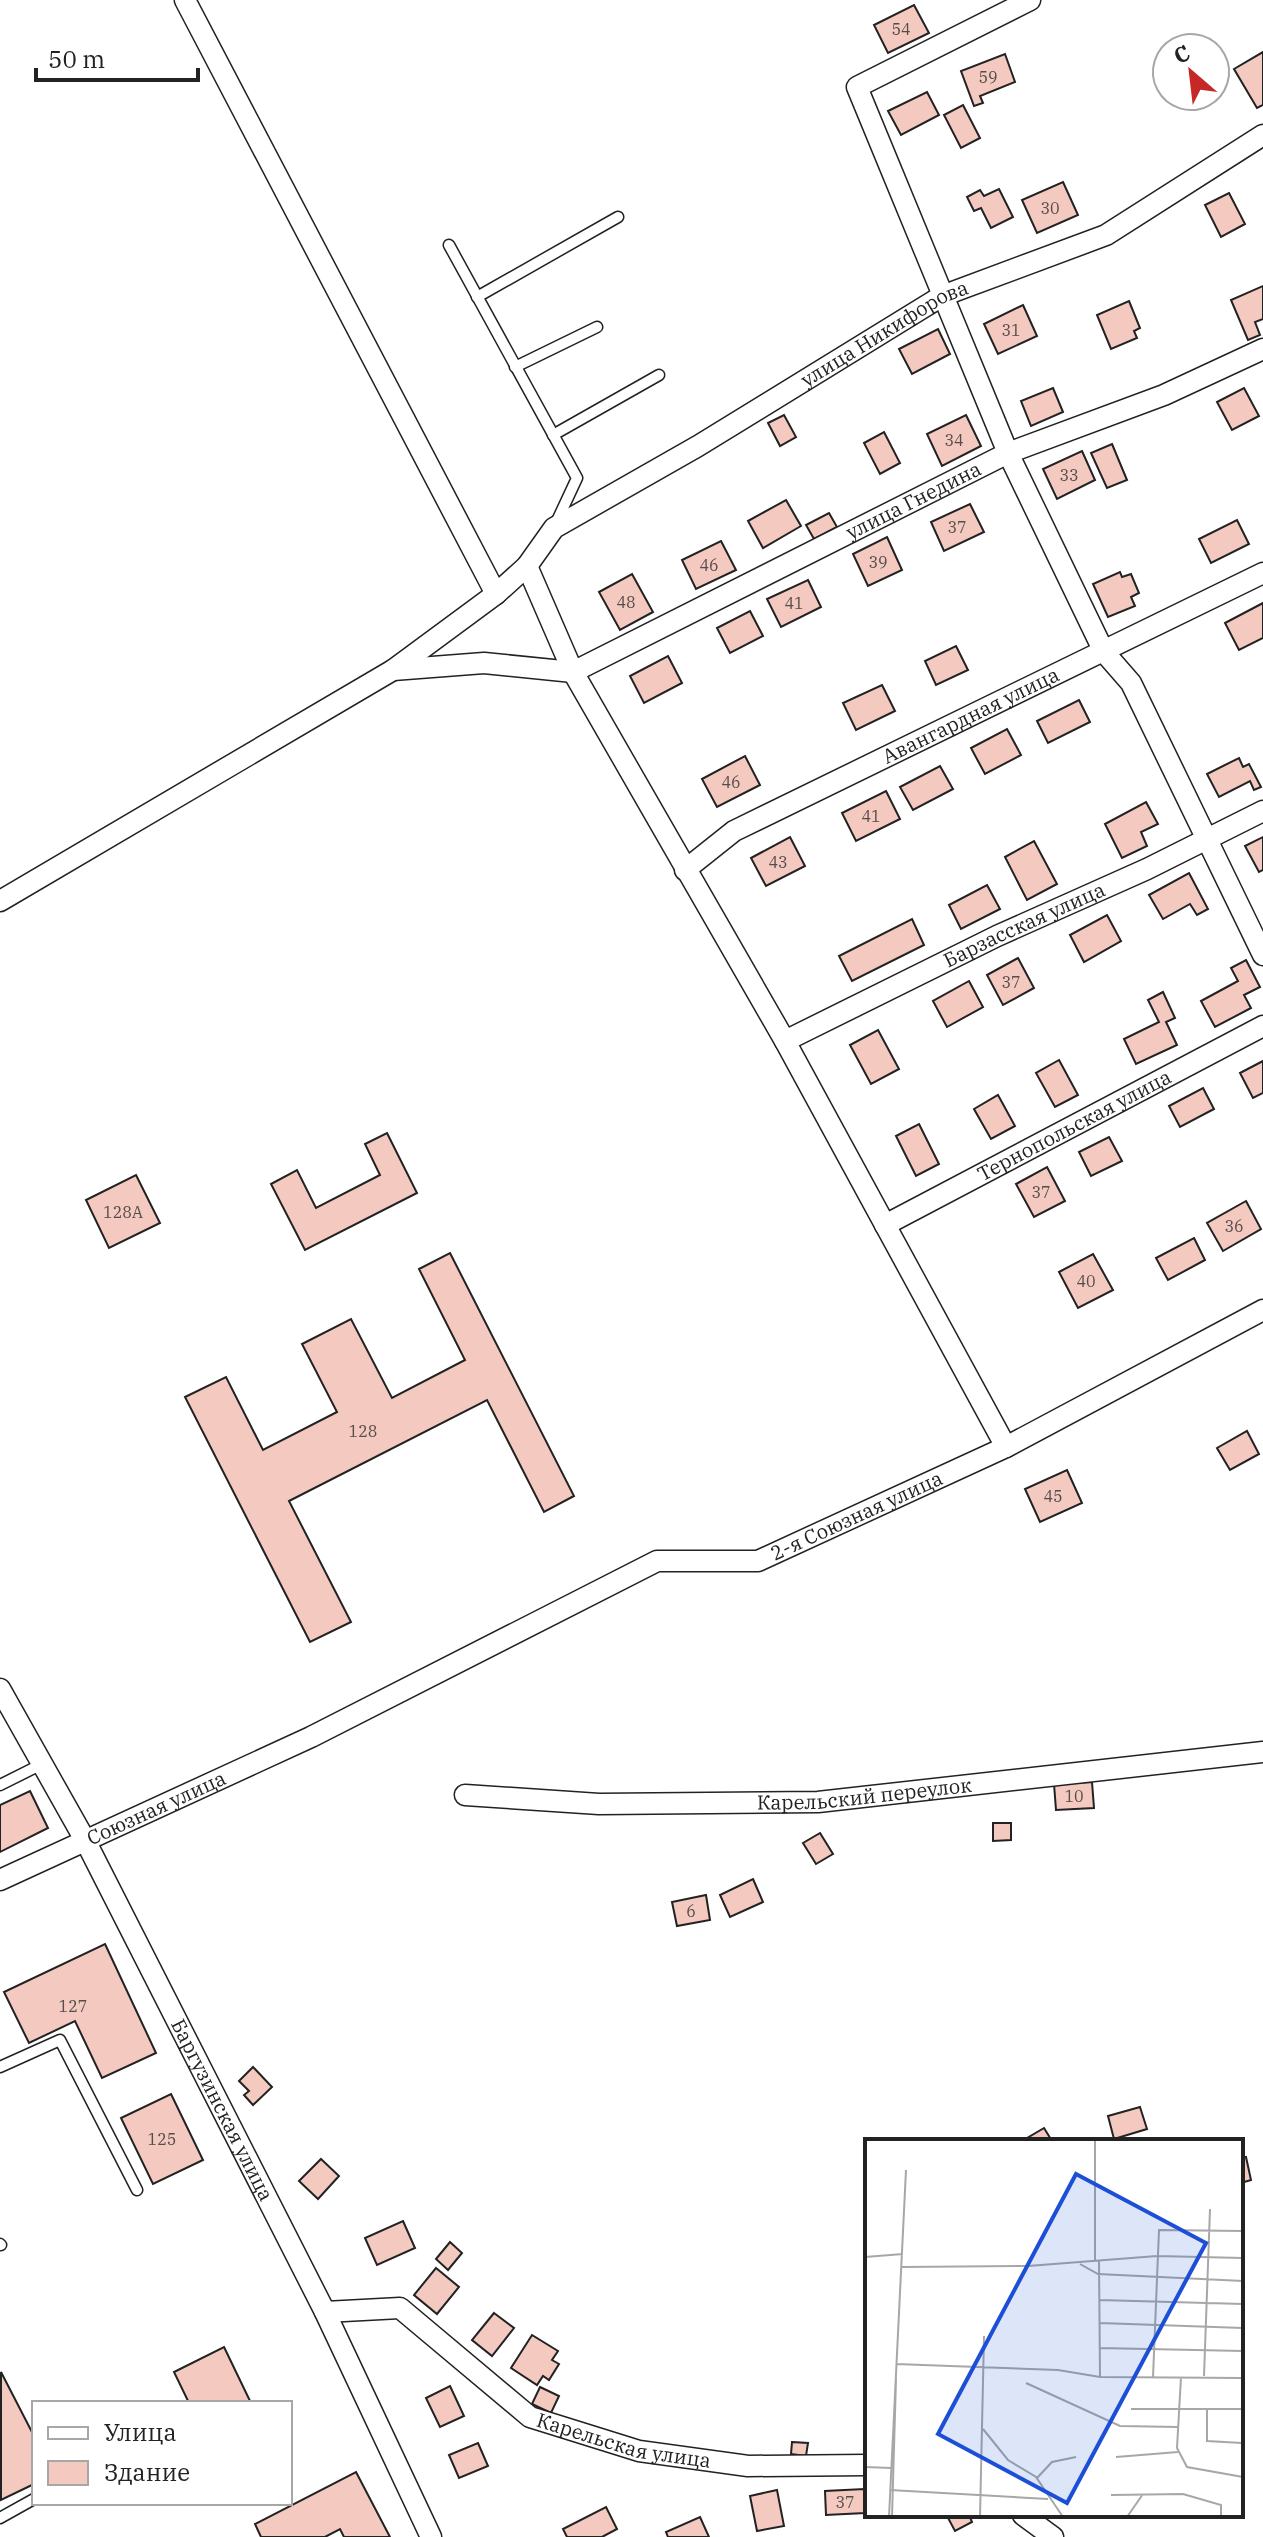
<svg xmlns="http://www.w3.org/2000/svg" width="1263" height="2537" font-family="'IBM Plex Serif',serif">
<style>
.building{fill:#f3c9c0;stroke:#222;stroke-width:2}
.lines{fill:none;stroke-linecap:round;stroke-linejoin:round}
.lane-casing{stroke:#222;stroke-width:13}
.street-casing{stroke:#222;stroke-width:23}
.lane{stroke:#fff;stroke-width:10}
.street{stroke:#fff;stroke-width:20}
.labels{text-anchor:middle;stroke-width:6;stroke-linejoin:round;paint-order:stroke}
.number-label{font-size:16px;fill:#564c4a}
.street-label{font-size:20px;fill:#222;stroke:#fff}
.inset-road{fill:none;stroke:#a7a7a7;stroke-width:2}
.view{fill:#1d4ed8;fill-opacity:0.15;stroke:#1d4ed8;stroke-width:4}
.inset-edge{fill:none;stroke:#222;stroke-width:4}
</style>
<rect width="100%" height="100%" fill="#fff"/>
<!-- building -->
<g class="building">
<polygon points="914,5 929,33 888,53 874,25"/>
<polygon points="1263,52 1263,105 1257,108 1234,69"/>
<polygon points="1005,54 1015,82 980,96 983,103 974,106 961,71"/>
<polygon points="927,92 939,115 901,135 888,111"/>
<polygon points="963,105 980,138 961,148 944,115"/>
<polygon points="1063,182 1078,215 1037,233 1022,200"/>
<polygon points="999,189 1013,217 991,228 981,208 974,211 967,197 980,190 984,196"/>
<polygon points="1229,193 1245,224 1221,237 1205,205"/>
<polygon points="1263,286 1263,319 1255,322 1260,335 1248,340 1231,300"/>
<polygon points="1129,301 1140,328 1134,331 1137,338 1111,349 1097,315"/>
<polygon points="1023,305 1037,336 998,354 984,324"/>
<polygon points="938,329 950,354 912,374 899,349"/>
<polygon points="1053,388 1063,412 1031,426 1021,401"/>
<polygon points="1244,388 1259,416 1232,430 1217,402"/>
<polygon points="784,415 796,437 780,446 768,423"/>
<polygon points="966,415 981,446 942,466 927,434"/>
<polygon points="884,432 900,463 880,474 864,443"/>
<polygon points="1112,444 1127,480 1107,488 1091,453"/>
<polygon points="1082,451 1095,480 1057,499 1043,469"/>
<polygon points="786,500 801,526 763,548 748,521"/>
<polygon points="970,504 984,532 944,551 931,522"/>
<polygon points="829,513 837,527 814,539 806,525"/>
<polygon points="1237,520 1249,544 1211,563 1199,539"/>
<polygon points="887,537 902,570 868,586 853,554"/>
<polygon points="721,541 736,570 696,589 682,560"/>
<polygon points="1120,572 1122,577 1131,574 1139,593 1131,597 1135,606 1108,617 1093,584"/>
<polygon points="632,574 653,612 620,630 599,592"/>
<polygon points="808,580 821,607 781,627 767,599"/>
<polygon points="1263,603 1263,638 1239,650 1225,623"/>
<polygon points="750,611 763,636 730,653 717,628"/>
<polygon points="956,646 968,670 936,685 925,661"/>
<polygon points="668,656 682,683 644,703 630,676"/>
<polygon points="882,685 895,711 856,730 843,703"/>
<polygon points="1079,700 1090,722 1048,743 1037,721"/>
<polygon points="1007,729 1021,755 985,774 971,748"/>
<polygon points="745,756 760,785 717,807 702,779"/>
<polygon points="1239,758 1243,767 1249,764 1261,787 1254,790 1250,781 1219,797 1207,774"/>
<polygon points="940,766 953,789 913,810 900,787"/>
<polygon points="886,791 900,819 856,841 842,813"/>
<polygon points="1146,802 1158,824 1141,832 1147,846 1122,858 1105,824"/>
<polygon points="790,837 805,866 766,886 751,858"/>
<polygon points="1263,837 1263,870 1259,872 1245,846"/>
<polygon points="1034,841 1057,884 1027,900 1005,857"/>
<polygon points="1189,873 1208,909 1197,915 1190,904 1163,919 1149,895"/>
<polygon points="987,885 1000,909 961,929 949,905"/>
<polygon points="1107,915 1121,941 1084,962 1070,935"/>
<polygon points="912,919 924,945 852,981 839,956"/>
<polygon points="1018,958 1034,988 1003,1005 987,975"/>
<polygon points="1246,960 1260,987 1244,995 1251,1008 1215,1027 1201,1001 1238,981 1231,968"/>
<polygon points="969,981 983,1007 947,1027 933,1001"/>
<polygon points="1163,992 1175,1018 1166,1022 1177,1045 1136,1064 1124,1039 1159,1022 1148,1000"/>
<polygon points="878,1030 899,1069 871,1084 850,1045"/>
<polygon points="1059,1060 1078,1095 1055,1107 1036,1073"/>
<polygon points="1263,1061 1263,1093 1253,1098 1240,1073"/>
<polygon points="1203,1088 1214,1109 1180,1127 1169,1106"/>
<polygon points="998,1095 1015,1126 991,1139 974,1109"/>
<polygon points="919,1124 939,1164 916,1176 896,1136"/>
<polygon points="387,1133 417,1193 305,1250 271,1184 297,1170 316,1208 380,1175 365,1144"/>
<polygon points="1109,1137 1122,1161 1091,1176 1079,1152"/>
<polygon points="1047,1167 1065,1201 1034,1217 1016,1184"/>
<polygon points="136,1175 160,1223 109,1248 86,1200"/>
<polygon points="1246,1201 1261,1229 1223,1251 1207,1223"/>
<polygon points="1194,1238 1205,1260 1168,1280 1156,1258"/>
<polygon points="450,1253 574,1496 544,1512 487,1400 289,1501 351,1622 310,1642 185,1397 226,1377 263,1450 337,1412 302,1344 351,1319 392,1398 465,1360 419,1269"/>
<polygon points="1093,1254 1113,1290 1078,1308 1059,1272"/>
<polygon points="1247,1431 1259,1454 1230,1470 1217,1448"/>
<polygon points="1067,1470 1082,1503 1040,1522 1025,1489"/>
<polygon points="1092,1782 1094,1808 1056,1810 1054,1784"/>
<polygon points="30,1791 48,1828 0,1852 0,1805"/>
<polygon points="993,1823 1011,1823 1011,1840 993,1841"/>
<polygon points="820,1833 833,1854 816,1864 803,1843"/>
<polygon points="753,1879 763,1902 730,1917 720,1895"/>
<polygon points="706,1895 710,1920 677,1926 672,1902"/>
<polygon points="105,1944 156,2053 102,2078 75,2021 29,2043 4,1992"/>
<polygon points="253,2067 272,2087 253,2105 244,2095 249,2091 239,2081"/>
<polygon points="171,2094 203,2160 153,2184 121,2118"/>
<polygon points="1140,2107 1147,2129 1114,2139 1108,2116"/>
<polygon points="1044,2128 1052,2141 1022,2141"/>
<polygon points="1246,2157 1251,2180 1241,2183 1241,2158"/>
<polygon points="321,2159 339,2176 318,2199 299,2181"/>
<polygon points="403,2221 415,2248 377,2265 365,2238"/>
<polygon points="450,2242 462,2253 448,2270 436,2259"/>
<polygon points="436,2268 459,2287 437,2314 414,2295"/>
<polygon points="494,2313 514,2328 492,2356 472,2340"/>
<polygon points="532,2335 558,2351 552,2360 559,2364 549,2380 543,2376 537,2385 511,2368"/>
<polygon points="224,2347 251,2403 189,2403 174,2372"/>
<polygon points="1,2372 34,2436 34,2484 1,2500"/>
<polygon points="450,2386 464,2416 440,2427 426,2398"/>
<polygon points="540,2387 559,2396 551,2413 532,2404"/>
<polygon points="792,2442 808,2443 806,2456 791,2454"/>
<polygon points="478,2443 488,2466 459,2478 449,2455"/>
<polygon points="356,2472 390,2537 344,2537 340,2529 325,2537 261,2537 255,2524"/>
<polygon points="864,2489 865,2513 826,2515 825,2491"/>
<polygon points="777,2490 784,2526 757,2531 750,2496"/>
<polygon points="606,2507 617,2529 602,2537 567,2537 563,2529"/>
<polygon points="969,2515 972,2522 955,2531 947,2516"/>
<polygon points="700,2517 709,2537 668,2537 666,2532"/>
</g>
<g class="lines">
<!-- lane casing -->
<g class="lane-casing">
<g id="lane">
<polyline points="449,245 577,478 556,523"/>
<polyline points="477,297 618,217"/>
<polyline points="515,367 597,327"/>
<polyline points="553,435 659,375"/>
<polyline points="0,1785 44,1763"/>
<polyline points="0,2067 60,2040 137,2190"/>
<polyline points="0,2244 1,2245"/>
<polyline points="0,2518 34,2499"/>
</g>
</g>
<!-- street casing -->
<g class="street-casing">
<g id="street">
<polyline points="185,0 496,594"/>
<polyline points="1030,0 857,87 1008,453 1104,652 1131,683 1263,955"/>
<polyline points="527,566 573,672 785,1041 1006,1447"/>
<path id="s1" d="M393,670L484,663L573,672L1008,453L1164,395L1263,349"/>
<path id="s2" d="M685,870L734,831L1263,573"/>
<path id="s3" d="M0,901L393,670L496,594L527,566L554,528L698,446L942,296L1106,235L1263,135"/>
<path id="s4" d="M785,1041L997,936L1147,869L1263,811"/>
<path id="s5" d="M885,1225L1263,1026"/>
<path id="s6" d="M0,1689L85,1840L325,2312L431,2537"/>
<path id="s7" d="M465,1795L599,1804L818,1802L1263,1752"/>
<path id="s8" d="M0,1880L311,1737L657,1561H758L1006,1447L1263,1310"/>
<path id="s9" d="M325,2312L400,2308L530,2417L639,2451L748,2466L867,2465"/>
<polyline points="1023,2515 1053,2537"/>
</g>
</g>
<!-- lane -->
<use href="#lane" class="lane"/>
<!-- street -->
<use href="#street" class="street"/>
</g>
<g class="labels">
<!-- number labels -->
<g class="number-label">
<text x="901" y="35">54</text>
<text x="988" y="83">59</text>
<text x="1050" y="214">30</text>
<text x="1011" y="336">31</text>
<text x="954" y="446">34</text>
<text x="1069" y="481">33</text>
<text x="957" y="533">37</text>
<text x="878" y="568">39</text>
<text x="709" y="571">46</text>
<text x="626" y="608">48</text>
<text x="794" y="609">41</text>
<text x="731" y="788">46</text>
<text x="871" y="822">41</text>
<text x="778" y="868">43</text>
<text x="1011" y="988">37</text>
<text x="1041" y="1198">37</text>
<text x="123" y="1218">128А</text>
<text x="1234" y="1232">36</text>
<text x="1086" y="1287">40</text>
<text x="363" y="1437">128</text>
<text x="1053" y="1502">45</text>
<text x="1074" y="1802">10</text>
<text x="691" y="1917">6</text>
<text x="73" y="2012">127</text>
<text x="162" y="2145">125</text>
<text x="845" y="2508">37</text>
</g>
<!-- street labels -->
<g class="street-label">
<text dy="7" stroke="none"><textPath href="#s3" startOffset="1056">улица Никифорова</textPath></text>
<text dy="7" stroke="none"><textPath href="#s1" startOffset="562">улица Гнедина</textPath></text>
<text dy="7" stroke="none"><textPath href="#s2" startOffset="326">Авангардная улица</textPath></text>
<text dy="7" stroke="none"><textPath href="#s4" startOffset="266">Барзасская улица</textPath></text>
<text dy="7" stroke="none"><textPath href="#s5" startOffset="214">Тернопольская улица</textPath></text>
<text dy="7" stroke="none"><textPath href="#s8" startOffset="940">2-я Союзная улица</textPath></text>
<text dy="7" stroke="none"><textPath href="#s7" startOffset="400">Карельский переулок</textPath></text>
<text dy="7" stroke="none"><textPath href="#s8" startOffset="172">Союзная улица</textPath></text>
<text dy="7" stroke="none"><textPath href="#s6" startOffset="476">Баргузинская улица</textPath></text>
<text dy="7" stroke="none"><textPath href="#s9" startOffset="342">Карельская улица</textPath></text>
</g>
</g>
<!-- overview -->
<g transform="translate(865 2139)">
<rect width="378" height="378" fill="#fff"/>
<path class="inset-road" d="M0,118L38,115M230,122V0M234,122L235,238M215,125L233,135L378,142M37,128L163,127L292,117L378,119M234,161L378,165M235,184L378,189M235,209L378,212M31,225L193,231L235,238L378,239M339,237L345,70M288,238L294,91L378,92M316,238L312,309L322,328L378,338M161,244L255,287L313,288M266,270H378M342,270V302L377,304M118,290L143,321L171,338L198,378M251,318L313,313M0,328L26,329M172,339L187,323L211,318M25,351L183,360M246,356L318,355L356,366V378M24,378L41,31M27,378L31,240M115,378L119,197M262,378L278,355"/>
<path class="view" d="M211,35L341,104L202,364L73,295Z"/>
<rect width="378" height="378" class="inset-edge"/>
</g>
<!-- legend -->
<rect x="32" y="2401" width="260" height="104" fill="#ffffff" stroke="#a7a7a7" stroke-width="2"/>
<rect x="48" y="2427" width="40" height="12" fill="#ffffff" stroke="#a7a7a7" stroke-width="2"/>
<text x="104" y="2441" font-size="24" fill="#222222">Улица</text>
<rect x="48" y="2461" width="40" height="24" fill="#f3c9c0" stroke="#a7a7a7" stroke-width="2"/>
<text x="104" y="2481" font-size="24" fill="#222222">Здание</text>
<!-- north arrow -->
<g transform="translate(1191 72) rotate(332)"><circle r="38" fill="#ffffff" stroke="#a7a7a7" stroke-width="2"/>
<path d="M0-6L14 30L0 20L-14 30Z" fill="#c62828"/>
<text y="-12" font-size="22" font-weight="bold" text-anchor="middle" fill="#222222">С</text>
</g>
<!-- scale -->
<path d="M36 68v12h162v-12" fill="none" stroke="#222222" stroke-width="4"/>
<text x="48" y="68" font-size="24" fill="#222222" stroke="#ffffff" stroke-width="6" paint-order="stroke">50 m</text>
</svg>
